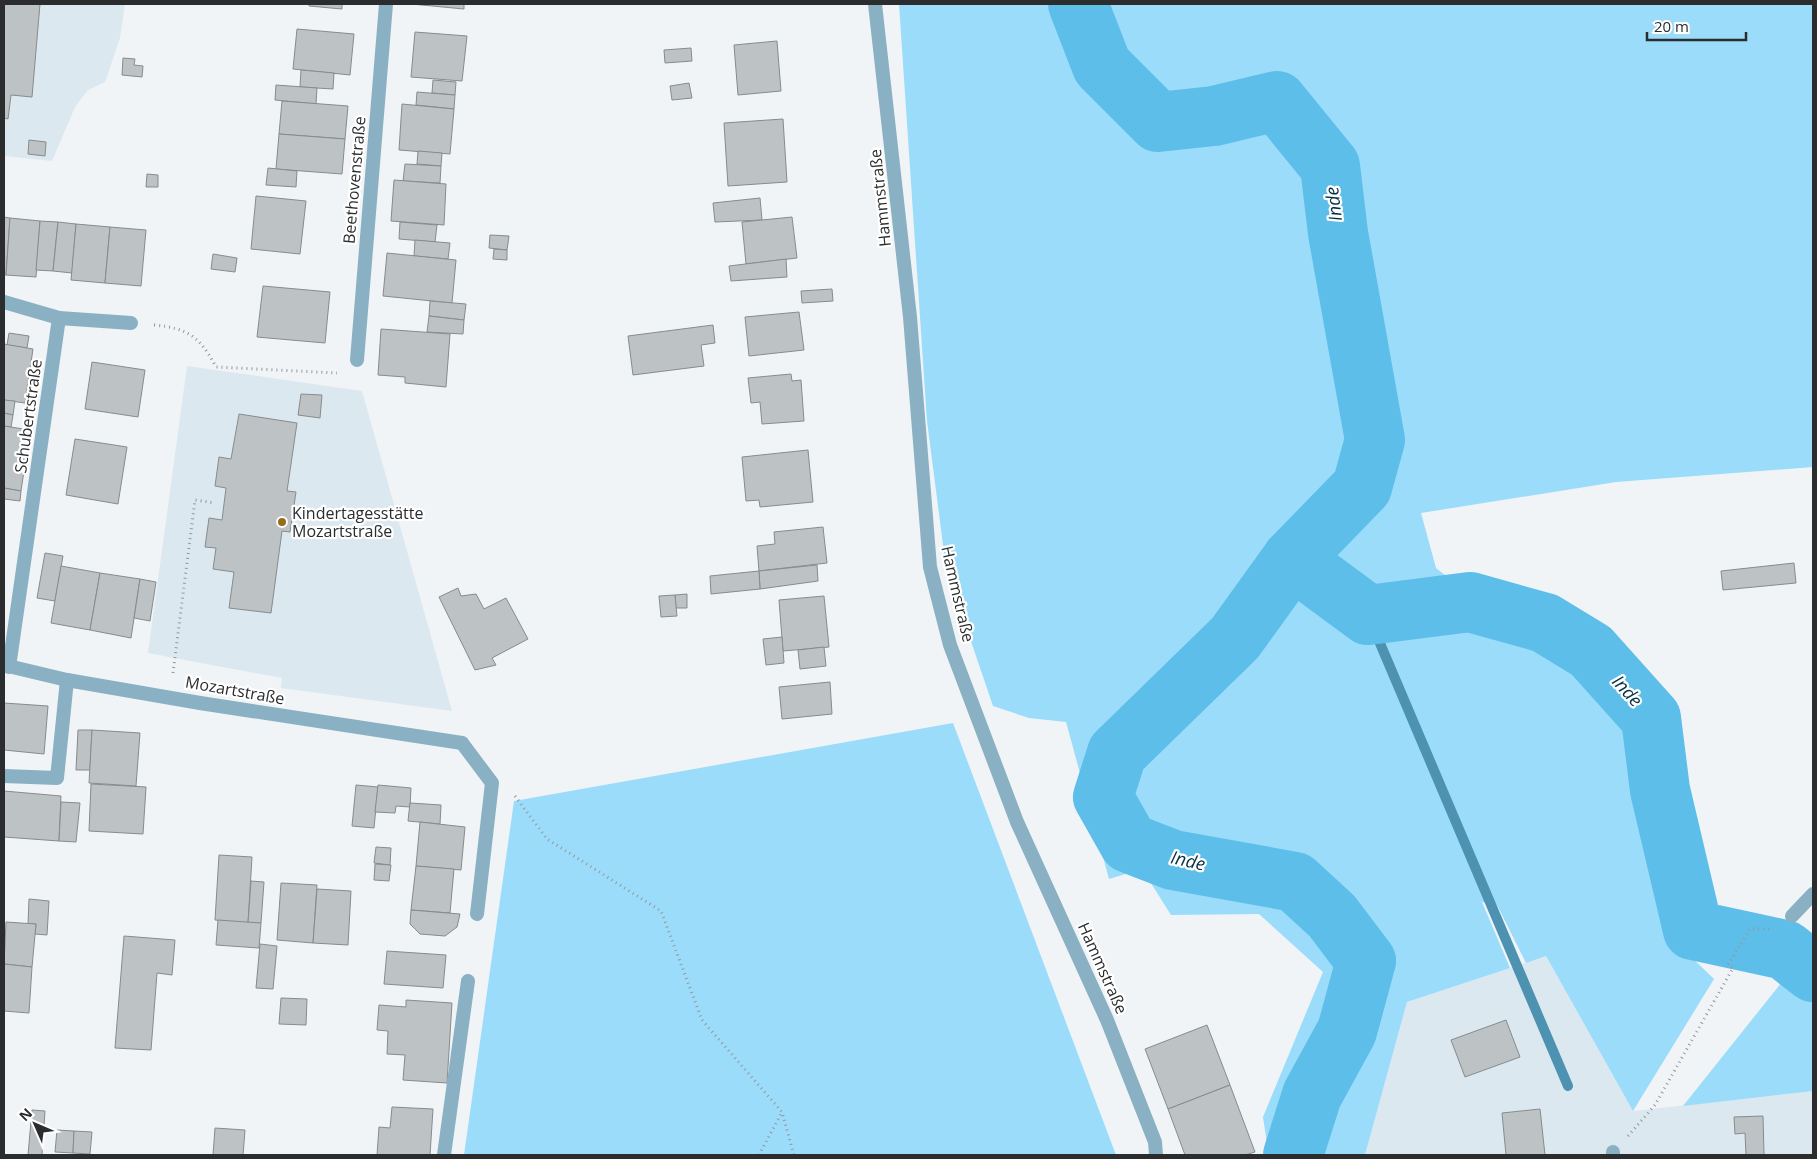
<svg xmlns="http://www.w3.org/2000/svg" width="1817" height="1159" font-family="'Open Sans',sans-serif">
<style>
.built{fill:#dce8ef}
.green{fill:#9bdcfb}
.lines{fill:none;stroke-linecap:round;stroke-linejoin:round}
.stream{stroke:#4e92b1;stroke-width:10}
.river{stroke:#5dbee9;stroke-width:60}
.building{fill:#bdc2c4;stroke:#878b8d}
.path{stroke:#95989a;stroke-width:3;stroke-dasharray:1 4;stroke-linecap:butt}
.service{stroke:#8ab0c3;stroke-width:14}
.minor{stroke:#8ab0c3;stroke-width:14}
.poi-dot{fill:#976d19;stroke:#fff;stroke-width:2}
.labels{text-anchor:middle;stroke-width:4.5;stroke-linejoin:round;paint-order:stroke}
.street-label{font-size:16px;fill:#2a2c2d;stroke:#fff}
.poi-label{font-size:16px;fill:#2a2c2d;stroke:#fff;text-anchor:start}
.water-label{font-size:18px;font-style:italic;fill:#033143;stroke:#fff}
</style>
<rect width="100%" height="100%" fill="#f0f4f7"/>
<!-- built -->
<g class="built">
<polygon points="4,4 125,4 120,38 105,82 88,90 75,107 52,161 4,156"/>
<polygon points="187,366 362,391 452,711 281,688 282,678 148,653"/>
<polygon points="1546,956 1633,1111 1813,1091 1813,1155 1365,1155 1407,1002"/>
</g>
<!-- green -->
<g class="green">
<polygon points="899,4 1813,4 1813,467 1616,482 1421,513 1436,568 1464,590 1458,609 1514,624 1582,659 1643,721 1679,945 1714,979 1633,1111 1546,956 1526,963 1497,905 1482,902 1510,968 1407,1002 1365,1155 1267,1155 1268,1150 1263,1117 1323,972 1259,914 1171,915 1142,869 1109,879 1066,722 1029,718 993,706 946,568 927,421"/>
<polygon points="953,723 1116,1155 464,1155 514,801"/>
<polygon points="1813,943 1813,1091 1683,1106"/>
</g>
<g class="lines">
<!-- stream -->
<polyline class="stream" points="1368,615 1568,1086"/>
<!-- river -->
<g class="river">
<polyline points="1078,4 1102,66 1158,122 1214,116 1277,101 1330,166 1338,233 1375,440 1362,487 1292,559 1235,638 1117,753 1103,797 1129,843 1173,860 1295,882 1332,916 1366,961 1347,1031 1312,1095 1293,1155"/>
<polyline points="1292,559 1368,615 1470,602 1545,623 1591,651 1651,718 1660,790 1693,930 1785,950 1813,972"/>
</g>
</g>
<!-- building -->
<g class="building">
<polygon points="4,4 40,4 32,97 11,95 8,119 4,118"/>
<polygon points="309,4 342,4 342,9 309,6"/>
<polygon points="411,4 464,4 464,9"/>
<polygon points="297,29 354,34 350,75 293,69"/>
<polygon points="415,32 467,36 462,81 411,77"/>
<polygon points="777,41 781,91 738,95 734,45"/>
<polygon points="691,48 692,61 665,63 664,50"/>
<polygon points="123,58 135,59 134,65 143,66 142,77 122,75"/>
<polygon points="301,70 334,73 333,89 300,87"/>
<polygon points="433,80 456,82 455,95 432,93"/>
<polygon points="689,83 692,98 672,100 670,86"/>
<polygon points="276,85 317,88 316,104 275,100"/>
<polygon points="417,92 455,95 454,109 416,105"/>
<polygon points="282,101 348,106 345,139 279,134"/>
<polygon points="402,104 454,109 450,154 399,150"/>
<polygon points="783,119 787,182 728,186 724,123"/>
<polygon points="279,134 345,139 342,174 276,169"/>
<polygon points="29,140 46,142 45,156 28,154"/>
<polygon points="418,151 442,153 441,166 417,164"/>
<polygon points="405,164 441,166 440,183 403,181"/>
<polygon points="268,168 297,171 296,187 266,185"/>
<polygon points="147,174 158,175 158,187 146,187"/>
<polygon points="394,180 446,184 444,225 391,221"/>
<polygon points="256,196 306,201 300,254 251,249"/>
<polygon points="760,198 762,220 715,222 713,203"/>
<polygon points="4,217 10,218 6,275 4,275"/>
<polygon points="792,217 797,258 746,264 742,222"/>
<polygon points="10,218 40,221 36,277 6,275"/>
<polygon points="40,221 58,222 53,271 36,270"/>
<polygon points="58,222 76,224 72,273 53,271"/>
<polygon points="400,222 437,225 435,242 399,239"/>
<polygon points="76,224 110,227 105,283 71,280"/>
<polygon points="110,227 146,230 141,286 105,283"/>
<polygon points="490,235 509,236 507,250 489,248"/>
<polygon points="415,240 450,243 448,259 414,256"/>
<polygon points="494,249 507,250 507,260 493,259"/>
<polygon points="387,253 456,260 452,303 383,296"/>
<polygon points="213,254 237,258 235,272 211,269"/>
<polygon points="786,259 787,277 731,281 729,266"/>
<polygon points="263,286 330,292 325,343 257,337"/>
<polygon points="832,289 833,301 802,303 801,291"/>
<polygon points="430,301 466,304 464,320 429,316"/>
<polygon points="799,312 804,350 749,356 745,317"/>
<polygon points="429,316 464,320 463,334 427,332"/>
<polygon points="713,325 715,343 701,345 704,366 633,375 628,336"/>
<polygon points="381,329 450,334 446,387 405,383 405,377 378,375"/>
<polygon points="9,333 29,336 27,348 7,345"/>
<polygon points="4,344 33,349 25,403 4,400"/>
<polygon points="92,362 145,370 138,417 85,409"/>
<polygon points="791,374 792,381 801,380 804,421 762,424 760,402 751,403 748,378"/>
<polygon points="301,394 322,395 320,418 298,415"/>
<polygon points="4,400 15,401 13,415 4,413"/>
<polygon points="4,413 13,415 11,427 4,426"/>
<polygon points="239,414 297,423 287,491 296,492 290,532 282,531 271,613 229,608 234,572 213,569 216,548 205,547 209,518 222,520 226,488 215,486 219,457 231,459"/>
<polygon points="4,426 30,430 21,491 4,488"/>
<polygon points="75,439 127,447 118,504 66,495"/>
<polygon points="808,450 813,502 760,507 759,500 746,501 742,457"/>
<polygon points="4,488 21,491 20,501 4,499"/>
<polygon points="823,527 827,563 759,571 757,546 775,544 774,532"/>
<polygon points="45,553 63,556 55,601 37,598"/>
<polygon points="1794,563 1796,583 1723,590 1721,571"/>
<polygon points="817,565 818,581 760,589 759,571"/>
<polygon points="61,566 100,573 90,630 51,623"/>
<polygon points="759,571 760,589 711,594 710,576"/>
<polygon points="100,573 140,579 131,638 90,630"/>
<polygon points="140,579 156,582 150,621 134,618"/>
<polygon points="458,588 461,596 476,594 484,609 506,598 528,639 492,658 496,665 475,670 439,597"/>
<polygon points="687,594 687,608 676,608 675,595"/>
<polygon points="675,595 677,616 661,617 659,596"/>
<polygon points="824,596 829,647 783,651 779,600"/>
<polygon points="782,637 784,663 766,665 763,639"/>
<polygon points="824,647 826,666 800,669 798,650"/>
<polygon points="830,682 832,714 782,719 779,687"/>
<polygon points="4,703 48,706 44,754 4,750"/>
<polygon points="78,730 92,730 90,770 76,770"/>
<polygon points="92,730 140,733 136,786 89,783"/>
<polygon points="91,784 146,787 143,834 89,831"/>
<polygon points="356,785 378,787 374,828 352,826"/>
<polygon points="378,785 411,788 410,807 396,806 395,813 375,812"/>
<polygon points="4,791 61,796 59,841 4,837"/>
<polygon points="61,802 80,803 76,842 59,841"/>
<polygon points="410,803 441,805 440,824 408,821"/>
<polygon points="420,822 465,827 461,870 416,866"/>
<polygon points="376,847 391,848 390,865 374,863"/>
<polygon points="219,855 252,857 248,923 215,920"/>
<polygon points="375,864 391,865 389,881 374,880"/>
<polygon points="416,866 454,869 450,913 411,910"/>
<polygon points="251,881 264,882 261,923 248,923"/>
<polygon points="281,883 317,885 313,943 277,940"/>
<polygon points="317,889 351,891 348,945 313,943"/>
<polygon points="29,899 49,901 47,935 35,934 36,924 28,924"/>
<polygon points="411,910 460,914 457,927 445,936 420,934 410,924"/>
<polygon points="218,920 261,923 259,948 216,945"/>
<polygon points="6,922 36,924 32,967 4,964"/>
<polygon points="124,936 175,940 172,975 157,973 151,1050 115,1048"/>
<polygon points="260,944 277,946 273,989 256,988"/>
<polygon points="387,951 446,955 443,988 384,984"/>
<polygon points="4,964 32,967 29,1013 4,1011"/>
<polygon points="281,998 307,999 306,1025 279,1024"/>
<polygon points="406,1000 452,1003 447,1083 403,1080 405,1055 387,1054 388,1031 377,1030 379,1005 406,1007"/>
<polygon points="1506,1020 1520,1057 1465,1077 1451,1040"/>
<polygon points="1207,1025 1230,1085 1168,1109 1145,1049"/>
<polygon points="1230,1085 1255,1152 1245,1155 1185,1155 1168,1109"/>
<polygon points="392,1107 433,1109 430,1155 377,1155 379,1127 390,1128"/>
<polygon points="1540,1109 1545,1155 1506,1155 1502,1113"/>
<polygon points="32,1110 45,1111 42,1155 28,1155"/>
<polygon points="1763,1116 1764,1155 1746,1155 1745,1133 1735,1134 1734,1117"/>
<polygon points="215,1128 245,1130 243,1155 213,1155"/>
<polygon points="57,1130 74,1131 73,1153 55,1152"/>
<polygon points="74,1131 92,1132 90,1154 73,1153"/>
</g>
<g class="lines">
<!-- path -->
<g class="path">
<path d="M154,325C188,328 200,337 216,367L337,373"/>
<polyline points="173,673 195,500 215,503"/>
<polyline points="515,796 547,839 661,911 702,1020 782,1112 794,1155"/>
<polyline points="1628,1136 1655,1105 1733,968 1728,965 1750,929 1771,929"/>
<polyline points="759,1155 782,1112"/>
</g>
<!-- service -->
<g class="service">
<polyline points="462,743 492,783 477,914"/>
<polyline points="4,776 57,778 67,680"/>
<polyline points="444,1155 468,981"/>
</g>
<!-- minor -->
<g class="minor">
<polyline points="875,4 910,317 930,567 950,645 1017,822 1107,1020 1155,1142 1156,1155"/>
<polyline points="4,302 59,318 9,667"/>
<polyline points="59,318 131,323"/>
<polyline points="357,360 386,4"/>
<polyline points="4,665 67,680 200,703 462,743"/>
<polyline points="1792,916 1813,894"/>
<polyline points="1613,1155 1613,1152"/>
</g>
</g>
<!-- markers -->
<circle class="poi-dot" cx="282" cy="522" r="5"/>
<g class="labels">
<!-- street labels -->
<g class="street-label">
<text transform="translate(354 180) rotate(-85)" y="6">Beethovenstraße</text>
<text transform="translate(880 198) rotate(-96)" y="6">Hammstraße</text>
<text transform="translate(28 416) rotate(-82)" y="6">Schubertstraße</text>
<text transform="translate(958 594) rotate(77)" y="6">Hammstraße</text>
<text transform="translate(235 690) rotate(10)" y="6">Mozartstraße</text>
<text transform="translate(1103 968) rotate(66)" y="6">Hammstraße</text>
</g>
<!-- poi labels -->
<g class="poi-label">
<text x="292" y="519">Kindertagesstätte<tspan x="292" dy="18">Mozartstraße</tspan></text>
</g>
<!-- water labels -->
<g class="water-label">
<text transform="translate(1334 204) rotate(-97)" y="6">Inde</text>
<text transform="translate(1627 691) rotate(48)" y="6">Inde</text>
<text transform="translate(1188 861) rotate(13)" y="6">Inde</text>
</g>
</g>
<!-- border -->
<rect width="1817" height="1159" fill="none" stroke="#2a2c2d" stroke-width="10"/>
<!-- north arrow -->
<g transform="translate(35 1124) rotate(315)" stroke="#ffffff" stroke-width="4" paint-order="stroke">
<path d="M0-4L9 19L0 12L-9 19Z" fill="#2a2c2d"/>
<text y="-8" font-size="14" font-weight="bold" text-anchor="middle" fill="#2a2c2d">N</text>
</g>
<!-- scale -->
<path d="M1647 32v8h99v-8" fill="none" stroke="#2a2c2d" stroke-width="2.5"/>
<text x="1654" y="32" font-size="15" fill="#2a2c2d" stroke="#ffffff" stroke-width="4" paint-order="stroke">20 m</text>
</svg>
